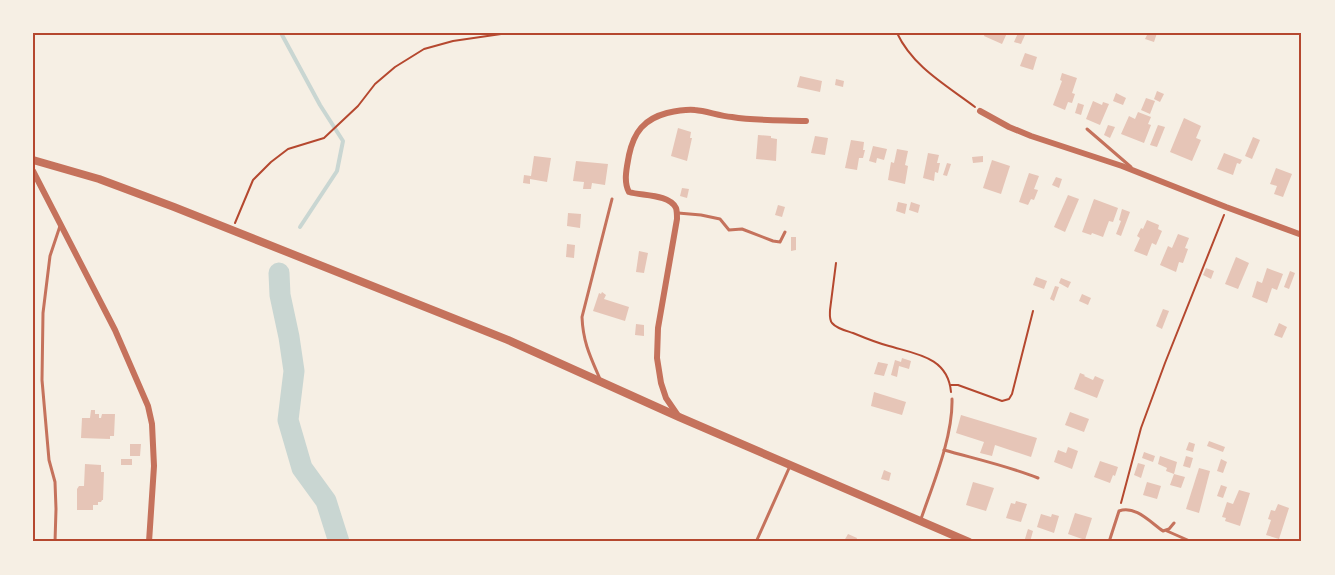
<svg xmlns="http://www.w3.org/2000/svg" width="1335" height="575" font-family="'Nunito Sans',sans-serif">
<style>
.lines{fill:none;stroke-linecap:round;stroke-linejoin:round}
.stream{stroke:#c9d6d2;stroke-width:4}
.river{stroke:#c9d6d2;stroke-width:21}
.building{fill:#e6c5b7}
.path{stroke:#b5482f;stroke-width:2}
.service{stroke:#c5725c;stroke-width:3}
.minor{stroke:#c5725c;stroke-width:6}
.tertiary{stroke:#c5725c;stroke-width:8}
.neatline{fill:none;stroke:#b5482f;stroke-width:2}
</style>
<rect width="100%" height="100%" fill="#f6efe4"/>
<g class="lines">
<!-- stream -->
<polyline class="stream" points="281,33 320,105 343,141 337,171 300,227"/>
<!-- river -->
<polyline class="river" points="279,273 280,295 289,337 294,371 288,420 302,468 326,501 339,542"/>
</g>
<!-- building -->
<g class="building">
<polygon points="985,33 1007,33 1002,44 984,36"/>
<polygon points="1018,33 1025,35 1021,44 1014,42"/>
<polygon points="1148,33 1157,33 1154,42 1145,39"/>
<polygon points="1025,53 1037,57 1033,70 1020,66"/>
<polygon points="1062,73 1077,78 1072,93 1075,94 1072,103 1068,102 1065,110 1053,105 1062,81 1060,80"/>
<polygon points="800,76 822,81 820,92 797,87"/>
<polygon points="836,79 844,81 843,87 835,85"/>
<polygon points="1157,91 1164,94 1160,102 1154,99"/>
<polygon points="1116,93 1126,98 1123,105 1113,101"/>
<polygon points="1146,98 1155,101 1150,114 1141,110"/>
<polygon points="1093,101 1102,105 1103,102 1109,104 1100,125 1086,119"/>
<polygon points="1078,103 1084,105 1081,115 1075,113"/>
<polygon points="1138,112 1151,117 1148,124 1151,125 1144,143 1121,134 1129,116 1135,119"/>
<polygon points="1184,118 1201,126 1196,138 1201,140 1192,161 1170,152"/>
<polygon points="1108,125 1115,127 1110,138 1104,135"/>
<polygon points="1158,125 1165,127 1157,147 1150,145"/>
<polygon points="678,128 691,132 690,138 692,138 687,161 671,156"/>
<polygon points="758,135 771,136 771,138 777,139 776,161 756,159"/>
<polygon points="815,136 828,138 825,155 811,153"/>
<polygon points="1253,137 1260,140 1252,159 1245,156"/>
<polygon points="851,140 864,142 863,150 865,150 863,158 859,158 857,170 845,168"/>
<polygon points="873,146 887,149 884,160 877,158 876,163 869,161"/>
<polygon points="897,149 908,151 905,165 908,166 905,184 888,180 891,162 894,163"/>
<polygon points="928,153 939,155 937,163 940,163 938,173 935,172 934,181 923,178"/>
<polygon points="1224,153 1242,160 1240,164 1237,163 1233,175 1217,169"/>
<polygon points="534,156 551,158 547,182 530,179 530,184 523,183 524,175 531,176"/>
<polygon points="983,156 983,162 973,163 972,157"/>
<polygon points="992,160 1010,166 1001,194 983,188"/>
<polygon points="576,161 608,164 605,185 592,183 591,189 583,189 584,182 573,181"/>
<polygon points="947,163 951,164 947,176 943,175"/>
<polygon points="1276,168 1292,174 1283,197 1274,194 1277,186 1270,184"/>
<polygon points="1029,173 1039,176 1034,189 1038,190 1034,200 1031,199 1028,205 1019,202"/>
<polygon points="1056,177 1062,179 1059,188 1052,185"/>
<polygon points="682,188 689,189 687,198 680,196"/>
<polygon points="1068,195 1079,199 1065,232 1054,227"/>
<polygon points="1094,199 1118,208 1113,222 1109,221 1103,237 1092,233 1091,235 1082,232"/>
<polygon points="898,202 907,204 905,214 896,211"/>
<polygon points="911,202 920,205 918,213 909,210"/>
<polygon points="778,205 785,207 782,217 775,215"/>
<polygon points="1122,209 1130,212 1121,236 1116,234 1121,221 1119,220"/>
<polygon points="568,213 581,214 580,228 567,226"/>
<polygon points="1147,220 1159,225 1158,229 1162,231 1156,245 1152,243 1147,256 1134,251 1140,238 1137,236 1141,228 1143,229"/>
<polygon points="1178,234 1189,238 1185,248 1188,249 1183,263 1179,262 1176,272 1160,265 1168,246 1172,248"/>
<polygon points="791,237 796,237 796,250 791,251"/>
<polygon points="567,244 575,245 574,258 566,257"/>
<polygon points="639,251 648,253 644,273 636,272"/>
<polygon points="1236,257 1249,263 1238,289 1225,284"/>
<polygon points="1206,268 1214,271 1211,279 1203,275"/>
<polygon points="1267,268 1283,274 1277,290 1272,288 1267,303 1252,297 1257,281 1262,283"/>
<polygon points="1290,271 1295,273 1289,289 1284,287"/>
<polygon points="1036,277 1047,281 1044,289 1033,285"/>
<polygon points="1061,278 1071,282 1068,288 1059,283"/>
<polygon points="1055,286 1059,287 1054,301 1050,299"/>
<polygon points="602,292 606,295 604,299 629,307 625,321 593,311 599,293 601,294"/>
<polygon points="1082,294 1091,298 1088,305 1079,301"/>
<polygon points="1163,309 1169,311 1162,329 1156,326"/>
<polygon points="1279,323 1287,327 1282,338 1274,335"/>
<polygon points="636,324 644,325 644,336 635,335"/>
<polygon points="902,358 911,361 909,369 899,366 897,377 891,375 895,360 901,362"/>
<polygon points="878,362 888,364 884,376 874,374"/>
<polygon points="1080,373 1085,375 1084,376 1093,380 1095,376 1104,380 1097,398 1074,389"/>
<polygon points="874,392 906,402 902,415 871,406"/>
<polygon points="91,410 95,410 95,414 99,414 99,418 101,418 102,414 115,414 114,436 110,436 110,439 81,438 82,418 90,418"/>
<polygon points="1070,412 1089,419 1084,432 1065,425"/>
<polygon points="961,415 1037,438 1031,457 995,445 992,456 980,453 984,442 956,433"/>
<polygon points="1209,441 1225,447 1223,452 1207,446"/>
<polygon points="1189,442 1195,444 1193,452 1186,450"/>
<polygon points="130,444 141,444 140,456 130,456"/>
<polygon points="1068,447 1078,451 1072,469 1054,462 1058,450 1066,453"/>
<polygon points="1144,452 1155,456 1153,462 1142,458"/>
<polygon points="1160,456 1177,462 1174,474 1185,477 1181,488 1170,485 1174,474 1166,471 1167,468 1158,464"/>
<polygon points="1186,456 1193,458 1190,468 1183,466"/>
<rect x="121" y="459" width="11" height="6"/>
<polygon points="1221,459 1227,462 1223,473 1217,471"/>
<polygon points="1100,461 1118,467 1115,476 1113,475 1110,483 1094,477"/>
<polygon points="1138,463 1145,465 1141,478 1134,475"/>
<polygon points="85,464 101,465 101,472 104,472 103,500 102,500 101,502 98,502 98,505 93,505 93,510 77,510 77,489 79,486 84,486"/>
<polygon points="1199,468 1210,471 1199,513 1186,509"/>
<polygon points="884,470 891,473 889,481 881,479"/>
<polygon points="973,482 994,488 986,511 966,505"/>
<polygon points="1147,482 1161,486 1157,499 1143,495"/>
<polygon points="1221,485 1227,487 1223,498 1217,496"/>
<polygon points="1239,490 1250,493 1240,526 1225,521 1226,518 1222,517 1227,502 1233,504"/>
<polygon points="1016,501 1027,504 1021,522 1006,518 1011,503 1015,504"/>
<polygon points="1278,504 1289,508 1279,539 1266,535 1271,520 1268,519 1271,510 1275,511"/>
<polygon points="1075,513 1092,518 1085,540 1068,534"/>
<polygon points="1041,514 1051,517 1052,514 1059,516 1054,533 1037,527"/>
<polygon points="1028,529 1033,531 1030,542 1024,542"/>
<polygon points="848,534 857,538 856,542 844,541"/>
</g>
<g class="lines">
<!-- path -->
<g class="path">
<path d="M897,33C913,67 946,85 975,107"/>
<polyline points="235,223 253,180 271,162 288,149 324,138 358,106 375,84 395,67 424,49 453,41 508,33"/>
<path d="M836,263L830,310C830,314 829,319 832,323C837,329 847,331 853,333C865,338 877,343 889,346C916,354 948,357 951,392"/>
<polyline points="951,385 958,385 1002,401 1009,399 1012,394 1033,311"/>
<polyline points="1121,503 1141,428 1165,363 1224,215"/>
</g>
<!-- service -->
<g class="service">
<polyline points="1087,129 1131,167"/>
<polyline points="678,213 701,215 720,219 729,230 742,229 773,241 780,242 785,232"/>
<path d="M600,379C590,356 583,342 582,317L612,199"/>
<path d="M944,450C976,459 1008,466 1038,478"/>
<path d="M921,519C933,484 953,437 952,399"/>
<polyline points="1167,531 1192,542"/>
<polyline points="55,542 56,509 55,482 49,460 42,380 43,313 50,256 60,226"/>
<polyline points="756,542 790,466"/>
<path d="M1109,542L1119,511C1135,505 1150,522 1163,531L1169,529L1174,523"/>
</g>
<!-- minor -->
<g class="minor">
<polyline points="980,111 1009,127 1031,136 1122,166 1226,207 1302,235"/>
<polyline points="33,171 115,330 148,406 152,424 154,466 149,542"/>
<path d="M679,417L666,398L661,383L657,358L658,328L677,219C677,215 677,211 676,208C669,194 642,196 629,192C623,181 627,167 629,155C634,132 644,119 667,113C676,111 686,109 695,110C707,111 719,116 732,117C756,121 782,120 806,121"/>
</g>
<!-- tertiary -->
<polyline class="tertiary" points="33,160 99,179 174,207 508,340 679,417 969,542"/>
</g>
<!-- border -->
<rect width="1335" height="575" fill="none" stroke="#f6efe4" stroke-width="69"/>
<rect x="34" y="34" width="1266" height="506" class="neatline"/>
</svg>
